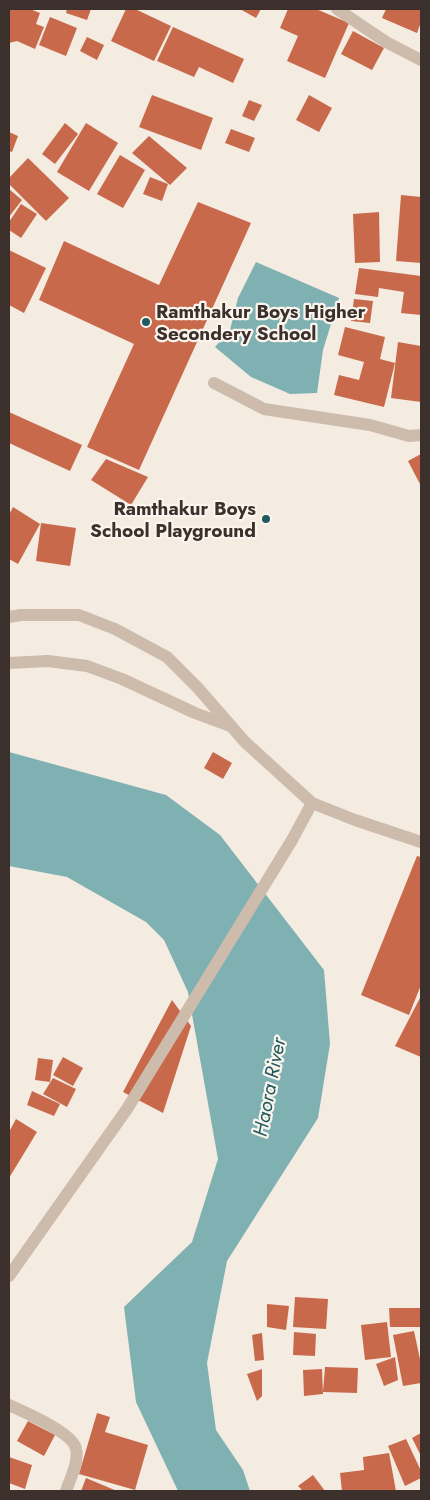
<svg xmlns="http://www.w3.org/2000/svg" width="430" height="1500" font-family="Jost,sans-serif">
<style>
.water{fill:#7fb0b2}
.building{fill:#c8694b}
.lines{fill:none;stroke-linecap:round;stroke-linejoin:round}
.minor{stroke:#cdbbac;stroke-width:12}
.tertiary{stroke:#cdbbac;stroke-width:12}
.poi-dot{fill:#1f5a5e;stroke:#fbf5ee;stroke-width:2}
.labels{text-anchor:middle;stroke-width:4.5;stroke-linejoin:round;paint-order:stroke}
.poi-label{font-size:19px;font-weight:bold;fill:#3b302b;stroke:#fbf5ee;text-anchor:start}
.water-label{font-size:20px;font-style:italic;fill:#1f5a5e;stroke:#fbf5ee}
</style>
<rect width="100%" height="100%" fill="#f4ebe1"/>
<!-- water -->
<g class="water">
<polygon points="256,262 339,298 323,350 317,393 290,394 251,377 215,347 230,330 238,298"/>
<polygon points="9,752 166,795 220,835 324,970 330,1044 318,1118 227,1261 207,1363 216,1430 243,1470 250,1491 178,1491 136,1402 124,1307 192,1242 218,1159 188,992 164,940 146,922 67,877 9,866"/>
</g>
<!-- building -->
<g class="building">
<polygon points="9,9 30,9 40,13 36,24 44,27 35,49 17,41 9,43"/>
<polygon points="67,9 91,9 87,20 66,13"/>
<polygon points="126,9 135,9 171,26 154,61 111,41"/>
<polygon points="240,9 261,9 256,18"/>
<polygon points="288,9 316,9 349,23 325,78 287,61 298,36 280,28"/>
<polygon points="386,9 421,9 421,22 417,33 382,18"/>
<polygon points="50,17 77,28 66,56 39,45"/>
<polygon points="173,27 244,59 233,83 199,67 194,77 157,61"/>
<polygon points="353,31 384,48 372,70 341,54"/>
<polygon points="87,37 104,45 97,60 80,51"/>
<polygon points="152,95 213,118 201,150 139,127"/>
<polygon points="309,95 332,108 319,132 296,120"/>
<polygon points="249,100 262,105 254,121 242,116"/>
<polygon points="65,123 78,134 55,164 42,154"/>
<polygon points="86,123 118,143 89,191 57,172"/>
<polygon points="231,129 255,138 249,152 225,143"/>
<polygon points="9,132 18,136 12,152 9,151"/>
<polygon points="149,136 187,168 170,185 132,153"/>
<polygon points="120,155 145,170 123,208 97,194"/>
<polygon points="28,158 69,198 46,221 9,184 9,178"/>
<polygon points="150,177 168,184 162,201 143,194"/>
<polygon points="9,189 22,200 9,217"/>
<polygon points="401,195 421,197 421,263 396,261"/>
<polygon points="198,202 251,223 139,470 87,447 134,344 39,300 64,241 159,285"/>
<polygon points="21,204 37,214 21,238 9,230 9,222"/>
<polygon points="379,212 380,262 355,263 353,214"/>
<polygon points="9,250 46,268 24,313 9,305"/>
<polygon points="359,268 421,276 421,315 401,313 404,292 379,288 378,297 355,294"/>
<polygon points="354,299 373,301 370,323 351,321"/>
<polygon points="345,327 385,337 380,359 395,363 384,407 334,395 339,375 359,380 364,362 338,355"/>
<polygon points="398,342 421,346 421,402 391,398"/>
<polygon points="9,412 82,445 70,471 9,443"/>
<polygon points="421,454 421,486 408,461"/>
<polygon points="106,459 148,477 131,505 91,480"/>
<polygon points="13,507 40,524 18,564 9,559 9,515"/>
<polygon points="41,523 76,528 70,566 36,561"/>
<polygon points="213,752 232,763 223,779 204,768"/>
<polygon points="417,856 421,857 421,985 409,1015 361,995"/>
<polygon points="421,996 421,1057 395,1046"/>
<polygon points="172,1000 191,1026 163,1113 123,1092"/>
<polygon points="63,1057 83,1068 73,1086 53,1075"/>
<polygon points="38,1058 53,1060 50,1082 35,1080"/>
<polygon points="53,1078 76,1089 67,1107 43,1094"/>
<polygon points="32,1091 60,1104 54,1116 27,1105"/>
<polygon points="16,1119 37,1132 9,1178 9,1132"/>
<polygon points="295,1297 328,1299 326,1329 293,1327"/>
<polygon points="267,1304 289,1306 286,1330 267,1327"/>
<polygon points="389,1308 420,1308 421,1327 390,1327"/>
<polygon points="387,1322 391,1357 365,1360 361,1325"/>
<polygon points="414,1331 421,1364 421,1383 403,1386 393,1335"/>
<polygon points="294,1332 316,1334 315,1356 293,1355"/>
<polygon points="262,1333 264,1360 255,1361 252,1335"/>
<polygon points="395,1357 398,1380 384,1386 376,1364"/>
<polygon points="325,1367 358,1368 357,1393 323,1392"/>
<polygon points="262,1369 262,1396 257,1401 247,1374"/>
<polygon points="322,1369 323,1394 304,1396 303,1370"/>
<polygon points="97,1413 110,1417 105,1432 148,1445 135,1490 79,1474"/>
<polygon points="28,1421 55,1435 44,1456 17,1441"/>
<polygon points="421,1433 421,1456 412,1438"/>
<polygon points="406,1439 421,1471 421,1478 405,1486 388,1446"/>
<polygon points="389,1453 396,1491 342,1491 340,1473 364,1470 363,1457"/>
<polygon points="9,1457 32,1465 25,1489 9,1483"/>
<polygon points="313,1475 325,1491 303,1491 298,1486"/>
<polygon points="86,1478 117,1491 81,1491"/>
</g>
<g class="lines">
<!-- minor -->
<g class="minor">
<polyline points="337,9 386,42 421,60"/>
<polyline points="214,383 264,409 370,425 409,436 421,435"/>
<path d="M9,1405C24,1412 74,1433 76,1449C79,1462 70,1479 66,1491"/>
</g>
<!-- tertiary -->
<g class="tertiary">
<polyline points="9,617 21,615 79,615 115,629 167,657 197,687 245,742 312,803 355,820 421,842"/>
<polyline points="9,663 48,661 87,666 122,679 195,713 230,726"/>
<polyline points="9,1276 127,1109 292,840 312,803"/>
</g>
</g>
<!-- markers -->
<g class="poi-dot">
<circle cx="146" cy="322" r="5"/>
<circle cx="266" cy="519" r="5"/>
</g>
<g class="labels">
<!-- poi labels -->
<g class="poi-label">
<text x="156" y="318">Ramthakur Boys Higher<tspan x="156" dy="22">Secondery School</tspan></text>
<text x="256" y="515" text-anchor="end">Ramthakur Boys<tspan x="256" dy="22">School Playground</tspan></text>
</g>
<!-- water labels -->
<g class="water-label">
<text transform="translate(269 1087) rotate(-79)" y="7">Haora River</text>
</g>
</g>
<!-- border -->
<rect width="430" height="1500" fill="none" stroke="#3b302b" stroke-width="20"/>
</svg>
